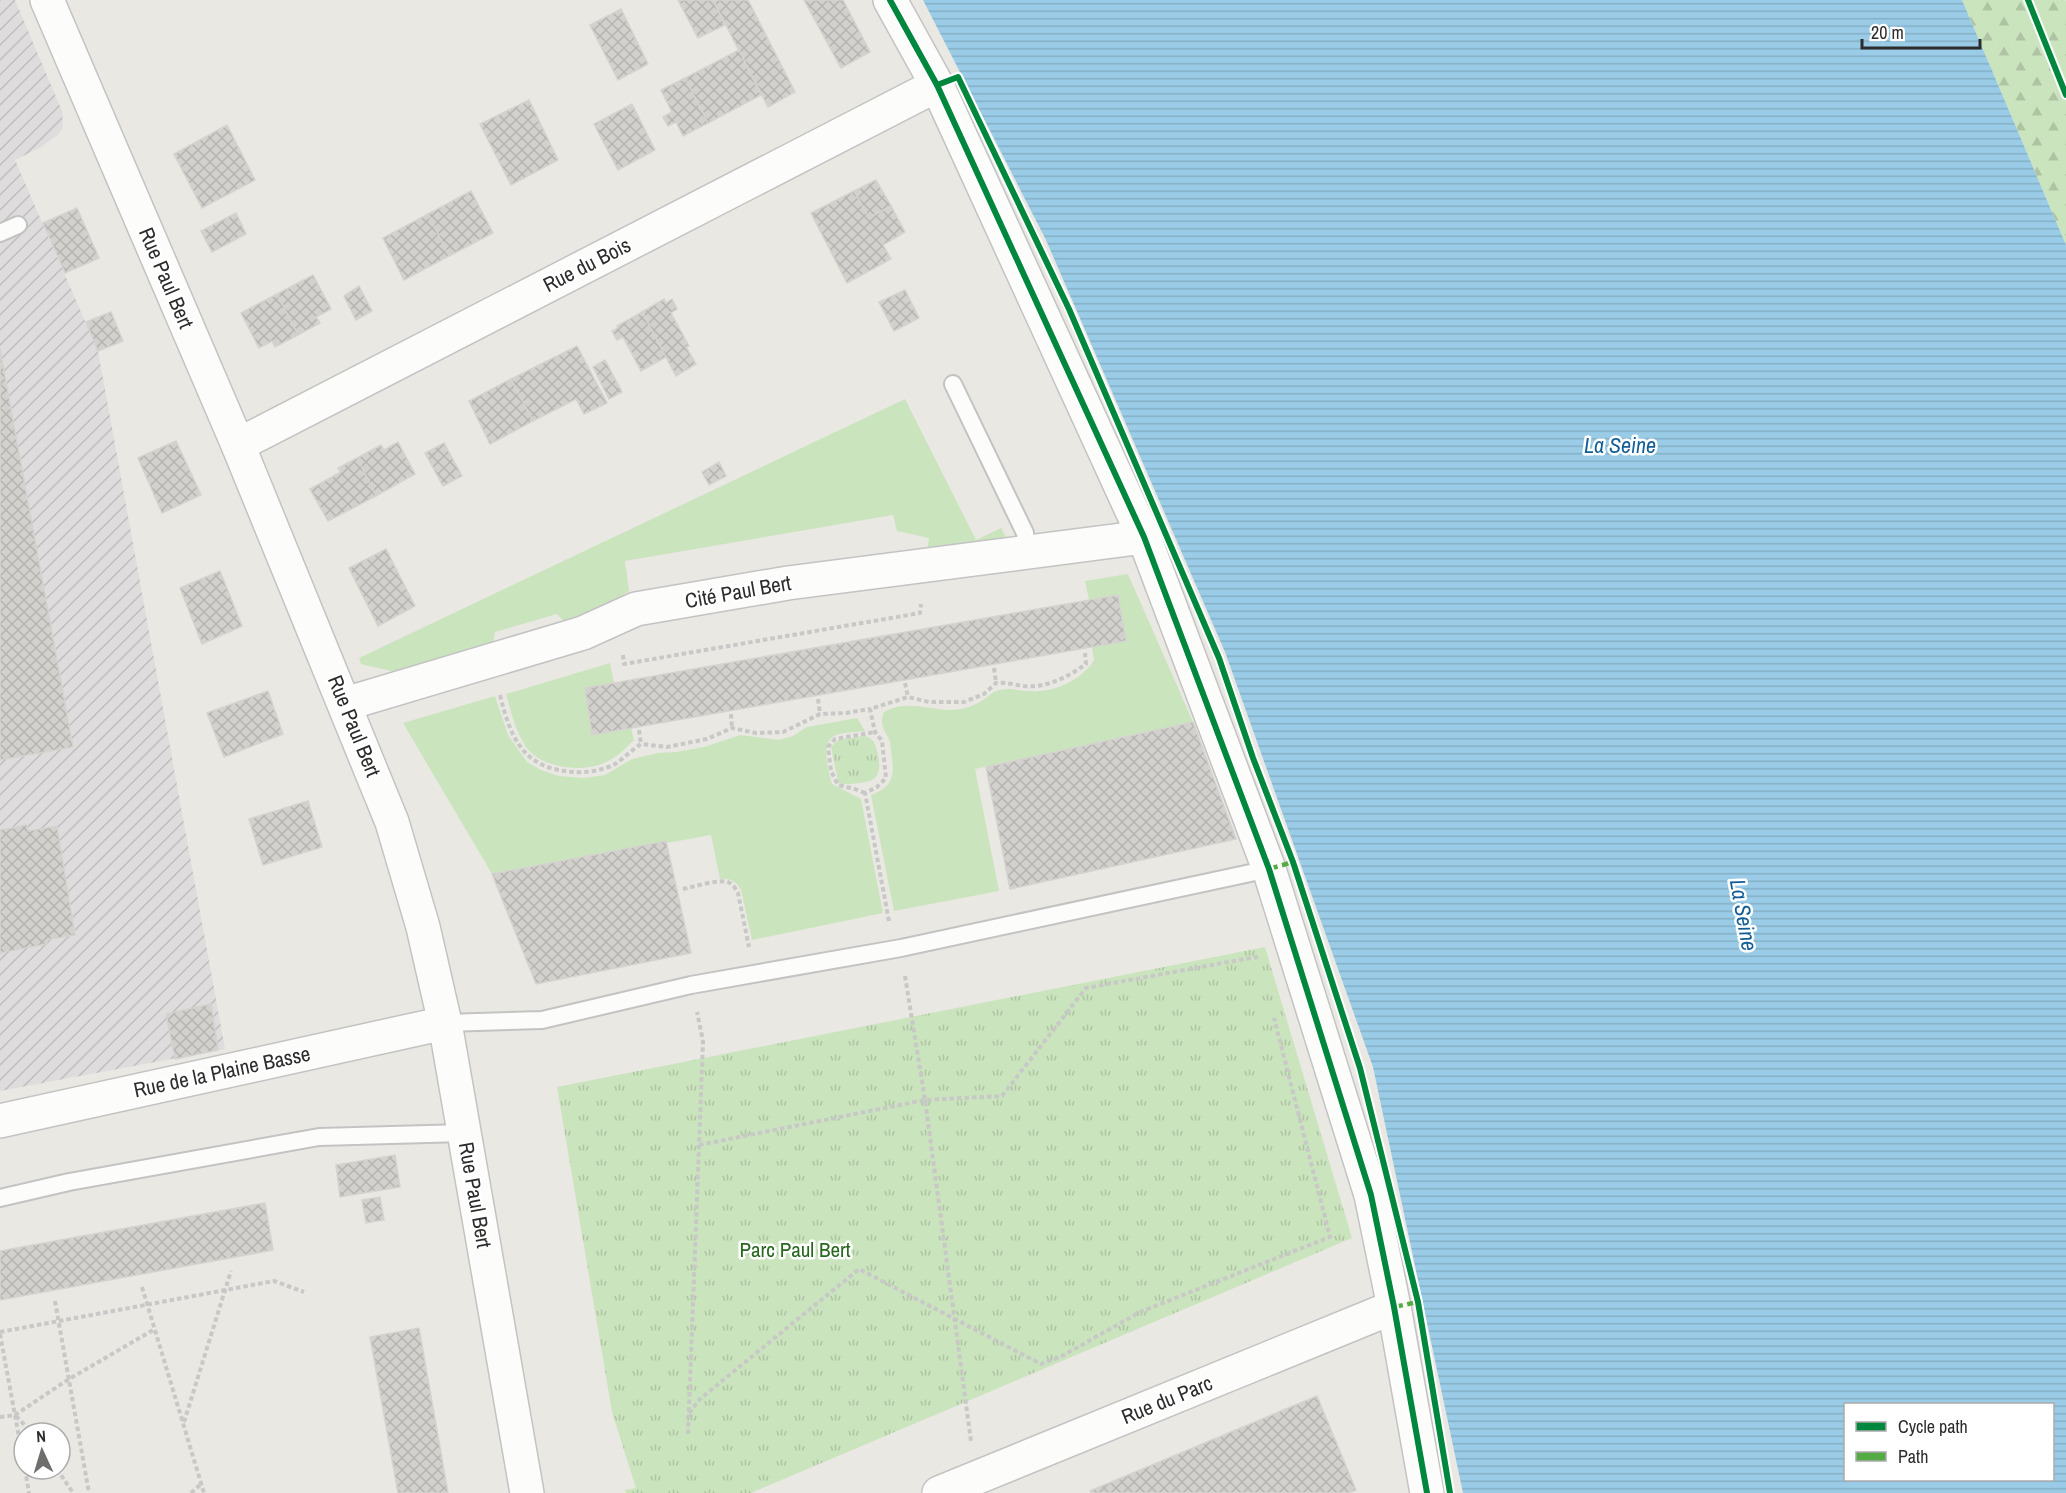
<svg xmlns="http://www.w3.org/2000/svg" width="2066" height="1493" font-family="'Archivo Narrow',sans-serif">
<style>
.industrial{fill:url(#industrial-furrows)}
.grass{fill:#cae4be}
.forest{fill:url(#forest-firs)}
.park{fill:url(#park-tufts)}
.water{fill:url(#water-rules);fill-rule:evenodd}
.building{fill:url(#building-cross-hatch);stroke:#d5d3cf;stroke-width:1.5}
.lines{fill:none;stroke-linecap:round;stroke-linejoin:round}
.service-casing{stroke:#c4c3c3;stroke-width:20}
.minor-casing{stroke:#c4c3c3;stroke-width:36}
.path{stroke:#c8c8c7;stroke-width:4;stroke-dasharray:4.5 3;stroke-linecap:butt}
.service{stroke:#fcfcfb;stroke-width:16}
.minor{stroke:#fcfcfb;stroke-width:33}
.quiet{stroke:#54ab44;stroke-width:4.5;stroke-dasharray:9 4.5;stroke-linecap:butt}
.cycleway-casing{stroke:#fff;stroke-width:10}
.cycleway{stroke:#00873e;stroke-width:6}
.labels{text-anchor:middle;stroke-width:5;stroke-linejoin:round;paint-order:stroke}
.street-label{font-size:21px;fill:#2c2c2c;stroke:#fff}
.park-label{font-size:21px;fill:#27671e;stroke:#fff}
.water-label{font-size:22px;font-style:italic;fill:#145e98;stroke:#fff}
</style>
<defs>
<pattern id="industrial-furrows" width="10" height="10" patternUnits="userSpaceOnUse" patternTransform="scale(1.5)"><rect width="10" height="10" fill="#dfdcde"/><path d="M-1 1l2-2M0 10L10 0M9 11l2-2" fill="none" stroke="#c0bdbf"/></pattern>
<pattern id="forest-firs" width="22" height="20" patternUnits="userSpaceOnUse" patternTransform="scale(1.5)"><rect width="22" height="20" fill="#cae4be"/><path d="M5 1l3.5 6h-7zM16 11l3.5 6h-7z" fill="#aec4a3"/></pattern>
<pattern id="park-tufts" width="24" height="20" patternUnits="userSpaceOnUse" patternTransform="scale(1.5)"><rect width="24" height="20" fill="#cae4be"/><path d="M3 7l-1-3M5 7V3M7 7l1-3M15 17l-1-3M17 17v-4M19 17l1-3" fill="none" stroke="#aec4a3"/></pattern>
<pattern id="water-rules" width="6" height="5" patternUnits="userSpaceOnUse" patternTransform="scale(1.5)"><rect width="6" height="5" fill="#9acce7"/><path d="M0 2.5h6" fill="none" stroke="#85afc6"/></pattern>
<pattern id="building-cross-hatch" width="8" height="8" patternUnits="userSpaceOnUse" patternTransform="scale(1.5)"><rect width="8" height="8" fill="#d3d1ce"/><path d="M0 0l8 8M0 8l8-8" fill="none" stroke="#b5b4b1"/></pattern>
</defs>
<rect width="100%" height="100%" fill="#eae8e3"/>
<!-- industrial -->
<polygon class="industrial" points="0,0 15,0 62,111 63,127 58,135 41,147 15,160 98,351 225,1049 0,1091"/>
<!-- grass -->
<g class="grass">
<polygon points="905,399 976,540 1001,528 1007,539 926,558 929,538 897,531 893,515 625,561 629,591 587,621 568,626 557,614 495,632 492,648 400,673 361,664 359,658"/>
<path d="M1128,574L1193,722L975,769L999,891L894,911L871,795C890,788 895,778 892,758C891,752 891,744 889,739C884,730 879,723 884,712C906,700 925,709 948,710C960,710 973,707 983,700C987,698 990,694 994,692C1007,686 1018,691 1030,691C1054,693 1082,680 1094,660L1092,647L1126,641L1089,600L1085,581Z"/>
<path d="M610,663L614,683L585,688L592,735L631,728L634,740C625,749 616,758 604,763C581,773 541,768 526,747C515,731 511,711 506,694Z"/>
<path d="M495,696L508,735L527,762L541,770L559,776L584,778L605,775L632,759L658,753L676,752L704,747L740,735L779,740L793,736L807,727L857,718L865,731C856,732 844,732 836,735C819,742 829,772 832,784L861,799L883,913L752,940L741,890C736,881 730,878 720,879L711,835L667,843L666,841L492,874L403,723Z"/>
</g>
<!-- forest -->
<polygon class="forest" points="1962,0 2065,0 2066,2 2066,245"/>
<!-- park -->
<g class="park">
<path d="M864,736C868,737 870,737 873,741C878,748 883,771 875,778C868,784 850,784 841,784L838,782L831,747L838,740Z"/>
<polygon points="1265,947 1352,1238 751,1493 626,1493 625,1490 636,1488 612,1412 557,1087"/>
</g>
<!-- water -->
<path class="water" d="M923,0H1962L2066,245V1493H1463L1373,1067L1225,652L1046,240ZM1846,1404H2052V1480H1846Z"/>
<!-- building -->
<g class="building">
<polygon points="678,0 713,0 725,25 698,38"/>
<polygon points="713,0 748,0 795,92 768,107"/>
<polygon points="804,0 843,0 870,52 841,68"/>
<polygon points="621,9 648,64 618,80 590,25"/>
<polygon points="739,50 761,95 708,123 685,78"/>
<polygon points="685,78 708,123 683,136 676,122 668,126 663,117 672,112 661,90"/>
<polygon points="529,100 558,160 511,185 480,124"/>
<polygon points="632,104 655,150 618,170 594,124"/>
<polygon points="227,125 255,180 202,208 174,154"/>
<polygon points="876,180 891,206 869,218 854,191"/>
<polygon points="471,191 493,233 449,256 428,214"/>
<polygon points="854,191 869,218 891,206 905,232 883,245 891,259 847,283 811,213"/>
<polygon points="77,208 99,258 65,273 43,223"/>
<polygon points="236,213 246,234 212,252 201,231"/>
<polygon points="428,214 449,256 404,280 383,238"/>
<polygon points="313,275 331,309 316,317 320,323 298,335 277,294"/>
<polygon points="359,286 372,311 356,320 344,296"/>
<polygon points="905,290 919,318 894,331 879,302"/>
<polygon points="277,294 298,335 275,347 272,341 259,348 241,313"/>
<polygon points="664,299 666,303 672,299 677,309 671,313 689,346 686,347 696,364 676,376 642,312"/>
<polygon points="111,312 123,341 98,351 86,322"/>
<polygon points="642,312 666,357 641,371 623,337 617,340 612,331 618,328 617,326"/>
<polygon points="577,346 607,403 584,414 576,399 533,421 511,379"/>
<polygon points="0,349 73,747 0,760"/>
<polygon points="605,360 622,392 609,399 593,367"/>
<polygon points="511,379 533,421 490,444 469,401"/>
<polygon points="176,441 201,495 162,513 138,458"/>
<polygon points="398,442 415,474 376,496 357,458 381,445 384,450"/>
<polygon points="444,443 462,476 443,486 425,453"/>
<polygon points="357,458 376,496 328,521 310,489 341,472 338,468"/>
<polygon points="719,462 726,476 709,485 702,472"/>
<polygon points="386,549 415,606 378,626 349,568"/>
<polygon points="220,571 242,626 202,644 180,588"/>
<polygon points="1118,595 1126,641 592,735 585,688"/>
<polygon points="268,691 283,734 224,757 207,713"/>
<polygon points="1193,722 1236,839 1010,889 986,767"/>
<polygon points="308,801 322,847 263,865 249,819"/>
<polygon points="27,825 28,831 57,826 75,935 46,940 47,944 0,953 0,830"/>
<polygon points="666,841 691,953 536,984 492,874"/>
<polygon points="211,1004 218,1050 175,1059 166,1014"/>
<polygon points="395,1155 400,1187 340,1197 336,1165"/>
<polygon points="380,1197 384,1220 366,1223 362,1200"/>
<polygon points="265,1203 273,1250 0,1300 0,1251"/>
<polygon points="419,1328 448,1493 398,1493 370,1337"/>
<polygon points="1317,1396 1356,1490 1349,1493 1091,1493 1090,1491"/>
</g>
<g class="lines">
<!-- service casing -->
<g class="service-casing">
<g id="service">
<polyline points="0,233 18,225"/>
<polyline points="953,384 1025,533 1027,552"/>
<polyline points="445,1023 542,1020 691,985 901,948 1269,869"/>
<polyline points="0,1198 69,1182 319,1137 464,1133"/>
</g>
</g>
<!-- minor casing -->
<g class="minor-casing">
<g id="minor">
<polyline points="47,0 238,445 392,822 423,927 445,1023 527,1493"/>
<polyline points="890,0 937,85 1144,537 1269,869 1371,1195 1394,1307 1427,1493"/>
<polyline points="238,445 937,85"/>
<polyline points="345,704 583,633 636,609 788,583 1144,537"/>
<polyline points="0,1121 445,1023"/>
<polyline points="939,1493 1394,1307"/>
</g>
</g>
<!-- path -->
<g class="path">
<polyline points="2028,0 2066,95"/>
<polyline points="623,655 624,664 920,613 921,604"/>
<polyline points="994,668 996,683"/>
<polyline points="905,683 908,697"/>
<path d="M500,695C511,740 524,769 574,772C587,773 604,770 615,764C624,758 632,750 641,744L667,747L707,739L732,728L756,733L783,732L820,714L846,713L870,709"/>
<polyline points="818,699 820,714"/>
<polyline points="731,714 732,728"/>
<polyline points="639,730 641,744"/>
<polyline points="865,793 855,789 838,785 831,771 828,747 835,739 875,732"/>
<path d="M683,889C693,887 718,879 728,882C733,884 736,889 738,893L749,947"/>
<path d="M889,921L865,793L877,787L886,778L882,741L875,732L870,709L908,697L929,702H964L984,694L996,683C1006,682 1015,685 1024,686C1047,688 1068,677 1086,664L1085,653"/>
<polyline points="905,976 925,1100 971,1441"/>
<polyline points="699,1145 925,1100 1002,1096 1086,988 1256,957 1257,959"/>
<polyline points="142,1287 204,1493"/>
<polyline points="55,1301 89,1493"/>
<polyline points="0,1332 274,1281 304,1292"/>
<polyline points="0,1334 24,1464"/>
<polyline points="689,1413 700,1399 859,1269 1041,1364 1062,1356 1140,1312 1330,1237 1274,1018"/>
<polyline points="16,1416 32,1433"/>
<polyline points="0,1417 15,1415 69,1379 155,1329"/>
<polyline points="184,1422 231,1271"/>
<polyline points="688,1434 703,1041 697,1012"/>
<polyline points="25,1469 29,1493"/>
<polyline points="57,1469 73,1493"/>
<polyline points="191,1493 201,1484"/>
</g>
<!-- service -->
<use href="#service" class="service"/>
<!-- minor -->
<use href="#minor" class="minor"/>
<!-- quiet -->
<g class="quiet">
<polyline points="1269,869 1293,862"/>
<polyline points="1394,1307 1418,1302"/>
</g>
<!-- cycleway casing -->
<g class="cycleway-casing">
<g id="cycleway">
<polyline points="890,0 937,85 1144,537 1269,869 1371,1195 1394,1307 1427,1493"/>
<polyline points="2028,0 2066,95"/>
<polyline points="937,85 958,77 1069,309 1219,658 1253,758 1293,862 1360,1068 1418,1302 1450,1493"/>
</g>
</g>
<!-- cycleway -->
<use href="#cycleway" class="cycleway"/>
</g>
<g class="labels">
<!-- street labels -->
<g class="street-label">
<text transform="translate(587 265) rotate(-27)" y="7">Rue du Bois</text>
<text transform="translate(166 278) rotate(67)" y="7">Rue Paul Bert</text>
<text transform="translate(738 592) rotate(-10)" y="7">Cité Paul Bert</text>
<text transform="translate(354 726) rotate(68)" y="7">Rue Paul Bert</text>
<text transform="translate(222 1072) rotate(-12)" y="7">Rue de la Plaine Basse</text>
<text transform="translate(475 1195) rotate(80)" y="7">Rue Paul Bert</text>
<text transform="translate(1167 1400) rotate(-22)" y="7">Rue du Parc</text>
</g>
<!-- park labels -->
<g class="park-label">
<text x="795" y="1257">Parc Paul Bert</text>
</g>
<!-- water labels -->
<g class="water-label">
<text x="1620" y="453">La Seine</text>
<text transform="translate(1744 915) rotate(80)" y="8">La Seine</text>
</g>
</g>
<!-- legend -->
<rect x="1844" y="1403" width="210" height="78" fill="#ffffff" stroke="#ababab" stroke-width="1.5"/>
<rect x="1856" y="1422" width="30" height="9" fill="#00873e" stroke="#ababab" stroke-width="1.5"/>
<text x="1898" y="1433" font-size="18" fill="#2c2c2c">Cycle path</text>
<rect x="1856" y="1452" width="30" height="9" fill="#54ab44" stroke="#ababab" stroke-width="1.5"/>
<text x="1898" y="1463" font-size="18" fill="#2c2c2c">Path</text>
<!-- north arrow -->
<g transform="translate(42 1451) rotate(356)"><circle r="28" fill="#ffffff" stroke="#ababab" stroke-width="1.5"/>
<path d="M0-4.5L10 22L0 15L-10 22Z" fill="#6e6e6c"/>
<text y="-9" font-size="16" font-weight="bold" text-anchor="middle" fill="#2c2c2c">N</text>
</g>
<!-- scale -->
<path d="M1862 39v9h118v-9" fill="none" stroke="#2c2c2c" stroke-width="3"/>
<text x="1871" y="39" font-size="18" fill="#2c2c2c" stroke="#ffffff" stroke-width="4.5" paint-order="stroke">20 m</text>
</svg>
